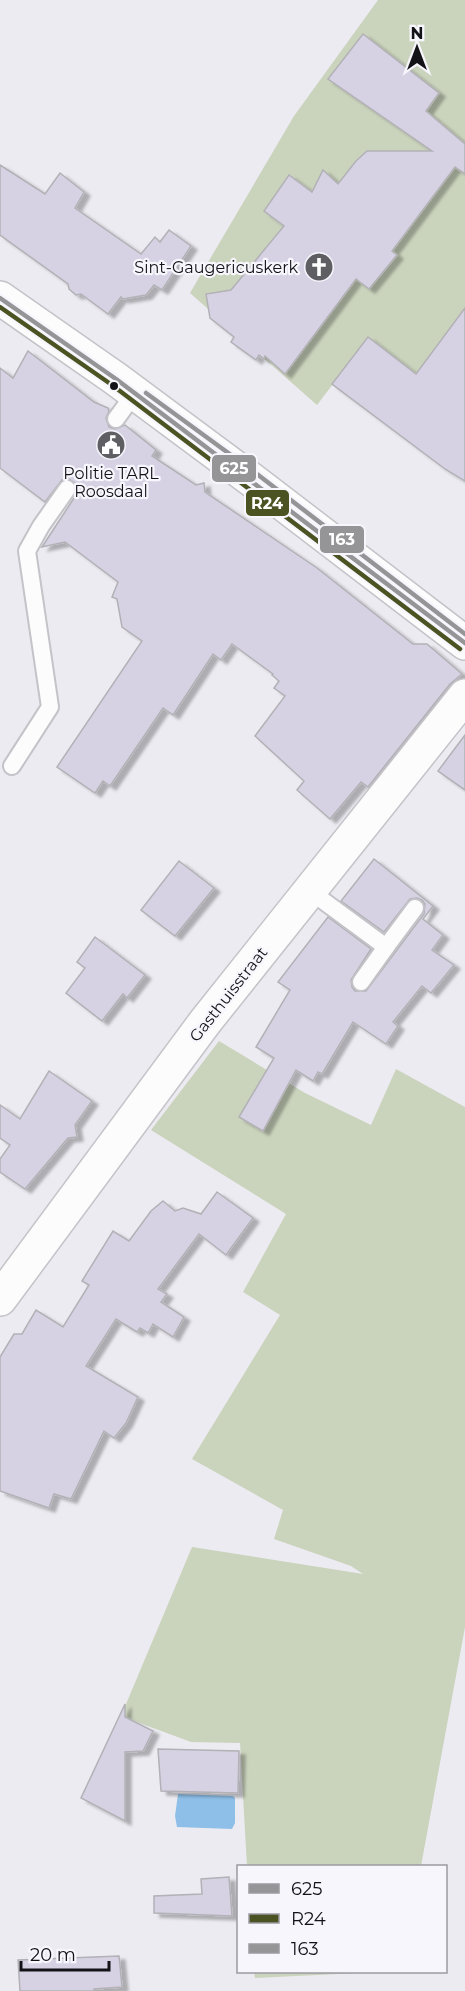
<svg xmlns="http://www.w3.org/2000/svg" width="465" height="1991" font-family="Montserrat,sans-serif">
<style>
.green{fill:#cad3bc}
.water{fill:#8ebfe8}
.building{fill:#d6d2e3;stroke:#b2b1b6;stroke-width:1.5;filter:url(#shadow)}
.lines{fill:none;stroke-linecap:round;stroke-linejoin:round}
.service-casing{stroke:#c4c3c8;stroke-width:20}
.minor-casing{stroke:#c4c3c8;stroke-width:36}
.secondary-casing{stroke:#c4c3c8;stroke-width:36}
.service{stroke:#fcfcfd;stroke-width:16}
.minor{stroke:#fcfcfd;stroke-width:33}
.secondary{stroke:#fcfcfd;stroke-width:33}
.bus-1-casing{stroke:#f7f6fd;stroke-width:9}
.bus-2-casing{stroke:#f7f6fd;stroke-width:9}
.bus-3-casing{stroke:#f7f6fd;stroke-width:9}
.bus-1{stroke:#959496;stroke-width:4.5}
.bus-2{stroke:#4a5321;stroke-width:4.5}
.bus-3{stroke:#959496;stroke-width:4.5}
.bus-dot{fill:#131216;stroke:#f7f6fd;stroke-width:2}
.labels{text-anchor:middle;stroke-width:4.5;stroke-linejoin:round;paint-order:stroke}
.poi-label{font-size:16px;fill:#131216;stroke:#f7f6fd;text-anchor:end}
.street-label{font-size:16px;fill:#131216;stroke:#f7f6fd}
.line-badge{stroke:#f7f6fd;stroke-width:2}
.badge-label{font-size:16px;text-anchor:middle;font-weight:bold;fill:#fff}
</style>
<defs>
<filter id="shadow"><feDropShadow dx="6" dy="4" stdDeviation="1.5" flood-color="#0004"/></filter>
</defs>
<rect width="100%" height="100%" fill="#ecebf1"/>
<!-- green -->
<g class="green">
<polygon points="378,0 465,0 465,308 416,374 368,338 317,405 190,293 294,116"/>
<polygon points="219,1041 305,1093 371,1125 396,1069 465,1107 465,1627 421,1866 247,1866 240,1743 191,1742 121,1716 192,1547 363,1574 351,1566 274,1539 283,1510 192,1459 280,1315 243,1292 286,1214 151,1130"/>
<polygon points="254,1972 380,1972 255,1978"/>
</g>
<!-- water -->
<polygon class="water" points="178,1794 233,1796 235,1798 235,1823 232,1829 177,1827 175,1816"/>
<!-- building -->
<g class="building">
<polygon points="363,34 439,93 426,111 465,144 465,174 455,167 392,251 397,255 369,289 356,279 285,374 265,356 264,359 259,355 256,360 231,342 234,337 210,318 206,294 231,290 284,226 264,211 289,175 312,192 323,170 338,184 356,161 367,151 432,151 328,79"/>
<polygon points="0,165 45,194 60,173 84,192 75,208 141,254 155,237 160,242 169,230 191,246 162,290 154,285 146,295 123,299 121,297 108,314 81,294 76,295 69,289 68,284 0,235"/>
<polygon points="465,308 465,481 445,469 332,384 368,337 416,374"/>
<polygon points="28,351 94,402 108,408 109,411 106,418 109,427 115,429 125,425 156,450 152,456 196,485 204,483 205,492 317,568 413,644 427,644 462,674 450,684 368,787 361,782 330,819 297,790 304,781 255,736 285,696 274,688 279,681 272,675 273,674 232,644 221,660 213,654 173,715 163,708 110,786 103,781 95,793 57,767 142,641 122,627 117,599 112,597 118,582 65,542 42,547 76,495 76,484 69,479 62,480 45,502 0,468 0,368 13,378"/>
<polygon points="465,735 465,790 438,771"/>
<polygon points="374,859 433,906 423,919 443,935 432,950 454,965 431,993 422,986 393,1022 398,1026 386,1044 353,1022 322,1074 318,1072 313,1081 296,1070 263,1131 239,1117 274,1058 256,1047 290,990 278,982 328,917 371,949 351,980 352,987 355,991 366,991 424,914 425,904 422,900 417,898 410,899 384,932 341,901"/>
<polygon points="179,861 214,888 175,936 141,910"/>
<polygon points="95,937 145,975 127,998 123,994 102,1021 66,993 85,968 77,962"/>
<polygon points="49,1071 92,1101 75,1125 77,1137 68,1138 25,1189 0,1172 0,1159 10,1145 0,1138 0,1105 20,1119"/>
<polygon points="217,1192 253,1218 226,1255 199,1234 158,1289 167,1294 161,1302 184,1317 173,1337 153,1324 148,1333 140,1328 137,1332 116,1319 86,1366 138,1397 126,1423 114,1438 104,1431 71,1499 54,1494 49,1508 0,1491 0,1357 14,1334 22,1334 36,1310 63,1327 89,1285 82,1281 113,1231 129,1241 151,1211 163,1201 175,1211 183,1208 201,1214"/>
<polygon points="125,1704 125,1717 153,1731 143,1751 125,1752 125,1821 81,1798"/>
<polygon points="158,1749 239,1751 238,1793 161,1791"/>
<polygon points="229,1877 232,1916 154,1913 154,1896 202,1894 201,1879"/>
<polygon points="119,1956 122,1987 94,1989 94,1991 20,1991 18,1960"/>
</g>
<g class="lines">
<!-- service casing -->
<g class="service-casing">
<g id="service">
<polyline points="116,419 135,393"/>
<polyline points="12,766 50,707 27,551 41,526 67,489"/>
<polyline points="310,891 386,947 361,982"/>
<polyline points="386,947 415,908"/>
</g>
</g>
<!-- minor casing -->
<g class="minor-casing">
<polyline id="minor" points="0,1299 205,1022 465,696"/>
</g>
<!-- secondary casing -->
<g class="secondary-casing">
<polyline id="secondary" points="0,298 116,379 252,480 465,643"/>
</g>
<!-- service -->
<use href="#service" class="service"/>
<!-- minor -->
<use href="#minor" class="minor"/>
<!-- secondary -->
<use href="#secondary" class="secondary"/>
<!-- bus-1 casing -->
<g class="bus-1-casing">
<polyline id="bus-1" points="0,298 116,379 465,643"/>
</g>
<!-- bus-2 casing -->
<g class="bus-2-casing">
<polyline id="bus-2" points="0,307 112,385 460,649"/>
</g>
<!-- bus-3 casing -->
<g class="bus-3-casing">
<polyline id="bus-3" points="146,393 257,474 465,634"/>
</g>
<!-- bus-1 -->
<use href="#bus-1" class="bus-1"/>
<!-- bus-2 -->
<use href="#bus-2" class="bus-2"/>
<!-- bus-3 -->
<use href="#bus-3" class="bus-3"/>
</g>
<!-- icons -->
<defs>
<g id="church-disc" transform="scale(1.5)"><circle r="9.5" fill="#5f5e63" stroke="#f7f6fd"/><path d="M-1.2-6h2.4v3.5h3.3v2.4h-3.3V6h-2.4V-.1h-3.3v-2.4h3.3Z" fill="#fff"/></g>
<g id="civic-disc" transform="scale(1.5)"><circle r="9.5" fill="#5f5e63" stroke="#f7f6fd"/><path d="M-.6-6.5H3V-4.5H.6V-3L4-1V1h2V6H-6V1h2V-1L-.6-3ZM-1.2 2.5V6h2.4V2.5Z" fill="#fff"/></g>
</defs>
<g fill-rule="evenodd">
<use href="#church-disc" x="319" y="267"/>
<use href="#civic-disc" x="111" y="445"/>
</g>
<!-- markers -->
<circle class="bus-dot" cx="114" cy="386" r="5"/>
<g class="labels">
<!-- poi labels -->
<g class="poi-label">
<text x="298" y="273">Sint-Gaugericuskerk</text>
<text x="111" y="479" text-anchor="middle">Politie TARL<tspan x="111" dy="18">Roosdaal</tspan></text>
</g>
<!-- street labels -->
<g class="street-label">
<text transform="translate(228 994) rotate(-52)" y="6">Gasthuisstraat</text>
</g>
</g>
<g class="line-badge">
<rect x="211" y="454" width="46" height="29" rx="6" fill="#959496"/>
<rect x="245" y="489" width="45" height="28" rx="6" fill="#4a5321"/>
<rect x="319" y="525" width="46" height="29" rx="6" fill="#959496"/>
</g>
<g class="badge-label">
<text x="234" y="474">625</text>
<text x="267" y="509">R24</text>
<text x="342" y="545">163</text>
</g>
<!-- legend -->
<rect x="237" y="1865" width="210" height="108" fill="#f7f6fd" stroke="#9c9ba1" stroke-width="1.5"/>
<rect x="249" y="1884" width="30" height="9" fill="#959496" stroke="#9c9ba1" stroke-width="1.5"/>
<text x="291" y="1895" font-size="18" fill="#131216">625</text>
<rect x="249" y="1914" width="30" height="9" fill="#4a5321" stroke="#9c9ba1" stroke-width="1.5"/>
<text x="291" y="1925" font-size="18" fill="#131216">R24</text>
<rect x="249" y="1944" width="30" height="9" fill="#959496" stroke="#9c9ba1" stroke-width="1.5"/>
<text x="291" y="1955" font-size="18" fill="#131216">163</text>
<!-- north arrow -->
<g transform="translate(417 48)" stroke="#f7f6fd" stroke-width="4.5" paint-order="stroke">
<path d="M0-4.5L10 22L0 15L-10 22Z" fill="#131216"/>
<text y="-9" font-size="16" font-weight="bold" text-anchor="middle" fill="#131216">N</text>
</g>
<!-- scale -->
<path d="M21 1961v9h88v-9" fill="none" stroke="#131216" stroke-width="3"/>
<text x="30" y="1961" font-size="18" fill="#131216" stroke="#f7f6fd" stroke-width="4.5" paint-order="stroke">20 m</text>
</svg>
